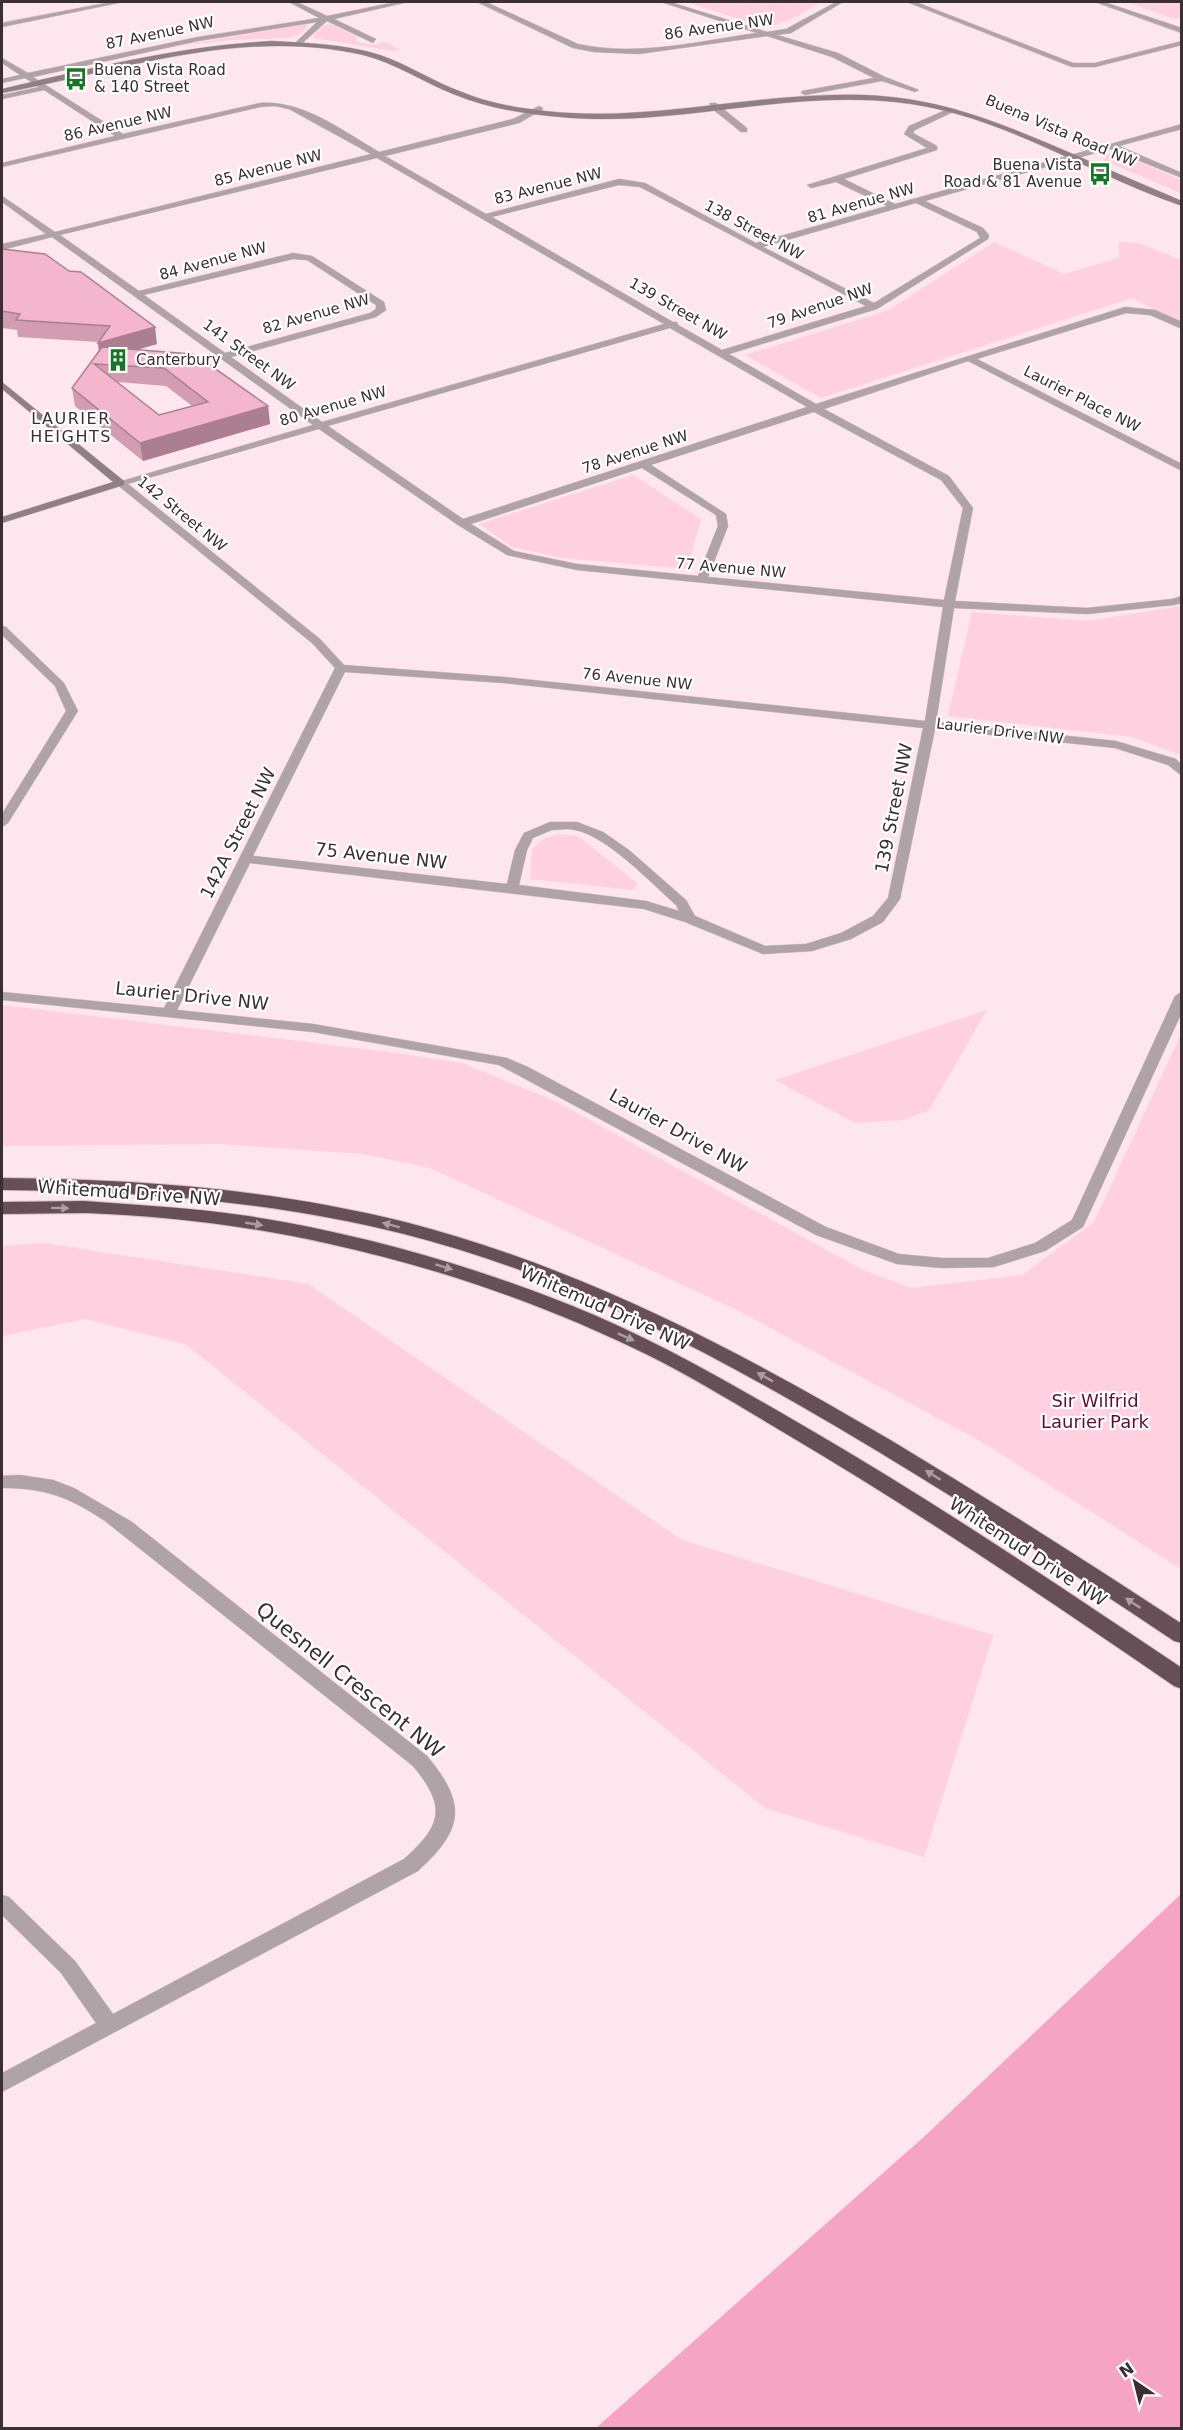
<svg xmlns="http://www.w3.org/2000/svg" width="1183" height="2430" font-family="'DejaVu Sans',sans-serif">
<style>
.green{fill:#fed0e0}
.water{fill:#f5a4c3}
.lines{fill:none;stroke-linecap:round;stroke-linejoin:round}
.street-casing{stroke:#d7c1c9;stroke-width:1}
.secondary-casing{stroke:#d7c1c9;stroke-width:1}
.highway-casing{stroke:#d7c1c9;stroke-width:2}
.street{fill:#afa3a7;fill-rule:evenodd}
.secondary{fill:#907f85;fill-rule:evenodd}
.highway{fill:#674f58;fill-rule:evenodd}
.wall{fill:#d29db0;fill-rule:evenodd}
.shaded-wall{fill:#ab7f90}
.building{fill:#f4b6cd;stroke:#ab7f90;stroke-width:1.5;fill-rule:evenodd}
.oneway{fill:#ab9ea3}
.labels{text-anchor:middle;stroke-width:4.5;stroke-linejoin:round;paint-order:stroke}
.far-street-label{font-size:15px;fill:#3a2f33;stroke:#fff}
.far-poi-label{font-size:15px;fill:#3a2f33;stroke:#fff;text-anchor:start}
.far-neighbourhood-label{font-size:16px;letter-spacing:1.5px;fill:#3a2f33;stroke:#fff}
.street-label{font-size:18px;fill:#3a2f33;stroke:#fff}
.park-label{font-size:18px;fill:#630b39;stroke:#fff}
.near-street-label{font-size:21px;fill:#3a2f33;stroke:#fff}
</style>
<rect width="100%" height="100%" fill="#fee6ee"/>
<!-- green -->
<g class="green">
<path d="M687,2H820C806,10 790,22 773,25C754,27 707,8 687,2Z"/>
<polygon points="1127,2 1181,2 1181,17 1174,19"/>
<polygon points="306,24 308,26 298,35 289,38 231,40 178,46"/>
<polygon points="331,24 356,36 357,42 374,45 385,42 401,50 393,51 314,38 313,35 325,25"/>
<polygon points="1116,152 1181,180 1181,193 1103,160 1106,158 1104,156"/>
<polygon points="994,242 1064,274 1119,258 1119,242 1139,243 1181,260 1181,323 1132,298 821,398 745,355 889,310"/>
<polygon points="633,475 701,519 687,569 562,558 512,547 479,524"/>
<polygon points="1181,606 1181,755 1132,737 948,716 972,612 1088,621"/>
<polygon points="557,834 578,836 638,884 632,890 530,879 532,849 542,840"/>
<polygon points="2,1005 397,1053 462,1063 555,1101 863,1270 911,1288 1022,1275 1094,1222 1181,1034 1181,1569 982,1442 737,1310 430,1168 363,1154 219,1144 2,1146"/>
<polygon points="987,1010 929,1110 904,1120 855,1123 775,1080"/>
<polygon points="44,1243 308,1284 682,1540 993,1635 924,1857 765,1808 185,1344 85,1319 2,1336 2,1246"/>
</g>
<!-- water -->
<polygon class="water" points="1181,1894 1181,2428 596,2428 927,2134"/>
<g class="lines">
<!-- street casing -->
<g class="street-casing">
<g id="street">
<polygon points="111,2 123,2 2,27 2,23"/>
<path d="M289,2H297L327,16L396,2H408L334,19L376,39L373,43L327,21L298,47L295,43L317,22L198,41L33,77L123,134L260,103C303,100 343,131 379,152L513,119L539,106L543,108L542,110L519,123L385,156L486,214L619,179L645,183L756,243L887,206L836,182L811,188L807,185L927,148L904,134L909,126L950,108L957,110L915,130L913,133L937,146V150L844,179L895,204L1182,124V129L1119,146L1182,173V178L1110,149L925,201L983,228L989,235L988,239L877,309L729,354L816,404L1125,307L1155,310L1182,322V329L1150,315L1126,313L977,359L1182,464V471L968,361L824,409L949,476L973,508L955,601L1087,608L1172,599L1182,596V603L1174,605L1087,614L954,608L936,722L1116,741L1176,759L1182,765V776L1168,765L1115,748L935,729L900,899L883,922L851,939L812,951L763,954L685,922L644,909L250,863L177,1010L313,1024L507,1058L528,1067L826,1227L899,1254L942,1258H988L1035,1243L1072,1220L1175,996L1182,992V1012L1083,1227L1045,1251L994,1267L942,1268L897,1264L816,1235L499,1065L313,1032L2,1000V992L164,1008L335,668L312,643L115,483L313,425L52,237L2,250V244L46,234L2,202V196L55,232L371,154L289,109L275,106L260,107L2,167V163L115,136L44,90L2,99V95L39,87L25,78L2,83V79L20,75L2,63V58L28,73L198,37L319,18ZM377,158L664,324L322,422L231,357L376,317L386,310L384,302L312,256L293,253L139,291L60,235ZM619,185L640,187L866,306L722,350L678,325L677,322H673L492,217ZM916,203L977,232L980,238L874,303L763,247ZM293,259L307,260L376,305V309L370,313L225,353L144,295ZM670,328L807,407L463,519L328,426ZM814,412L941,480L963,508L944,600L708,577L728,526L726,514L651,465ZM319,429L458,525L507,555L577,570L943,607L925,721L504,677L344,665L320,639L128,484ZM642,468L716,515L718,526L698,576L577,564L514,551L471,524ZM345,672L504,683L923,728L888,898L873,916L841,933L806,944L765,946L695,916L686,900L629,850L603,832L577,822H550L524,833L515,850L507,884L253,856ZM552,830C559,830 568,828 575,830C607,836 651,883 676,905L679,911L646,901L519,885L527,850L533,838Z"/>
<path d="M477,2H486L578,44C637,57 699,41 757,33L661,2H670L767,32L786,29L836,2H843L791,33L777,35L838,53L885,77L919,90L915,92L882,81L805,95L801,93L802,91L874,78L832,57L767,36L639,54L594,52L573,48Z"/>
<polygon points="907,2 916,2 1073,63 1095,63 1182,41 1182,45 1095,67 1072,67"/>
<polygon points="1095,2 1104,2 1182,28 1182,33"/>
<polygon points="710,103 716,103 747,128 747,132 741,132 710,107"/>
<polygon points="2,626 6,627 64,683 78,711 8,823 2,827 2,814 66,711 55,686 2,635"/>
<path d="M20,1475L53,1480L74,1488L132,1522L427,1756C467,1804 464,1829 418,1871L2,2092V2073L96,2023L61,1973L2,1915V1895L9,1897L75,1961L113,2014L404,1859C442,1825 447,1807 413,1766L105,1521C69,1497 45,1488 2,1488V1476Z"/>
</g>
</g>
<!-- secondary casing -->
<g class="secondary-casing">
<g id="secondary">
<path d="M272,41C308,43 345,44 380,55C409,65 434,82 462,92C488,103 517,108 545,111C653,123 757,91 865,95C943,98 1003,124 1073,154C1109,170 1145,185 1182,201V206C1086,173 998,112 895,102C783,90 673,128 560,117C524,114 487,108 453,94C423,82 395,63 363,55C240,27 121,71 2,93V89C92,68 180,46 272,41Z"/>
<polygon points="2,382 124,481 124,485 2,523 2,517 113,482 2,389"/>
</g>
</g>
<!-- highway casing -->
<g class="highway-casing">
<g id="highway">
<path d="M2,1178C138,1179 273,1189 405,1222C580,1267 738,1350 892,1441C990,1500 1086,1561 1182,1624V1643L1174,1641C1064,1567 952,1495 837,1427C701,1347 559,1273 404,1234C272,1201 138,1191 2,1190Z"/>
<path d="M84,1201C139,1205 194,1208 248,1216C358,1233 467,1264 570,1305C650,1337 723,1379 797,1422C929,1498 1055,1583 1182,1668V1689L1174,1686C1046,1598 917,1511 783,1432C738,1405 694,1378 648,1355C547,1305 439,1268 330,1244C250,1226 168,1216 86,1213C58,1213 30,1214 2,1214V1202Z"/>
</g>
</g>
<!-- street -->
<use href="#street" class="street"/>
<!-- secondary -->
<use href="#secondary" class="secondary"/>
<!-- highway -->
<use href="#highway" class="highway"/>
</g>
<!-- wall -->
<path class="wall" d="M2,249L69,271L157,344L137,350L268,406L270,424L143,461L75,406L72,388L99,351L98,342L18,337L17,330L2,328ZM118,382L166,386L192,406L159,415Z"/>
<!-- shaded-wall -->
<g class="shaded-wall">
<polygon points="155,327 157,344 100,360 98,343"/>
<polygon points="268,406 270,424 143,461 140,443"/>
</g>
<!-- building -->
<g class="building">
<polygon points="2,249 45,254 69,271 81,272 155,327 98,343 110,326 16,320 20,314 2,311"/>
<path d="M102,347L192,354L200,358L268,406L140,443L72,388ZM94,364L164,368L208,402L159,415Z"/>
</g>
<!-- one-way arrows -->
<defs><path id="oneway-solid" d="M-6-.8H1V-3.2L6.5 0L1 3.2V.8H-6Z" transform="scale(1.5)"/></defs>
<g class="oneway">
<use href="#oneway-solid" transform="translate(60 1208) rotate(1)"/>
<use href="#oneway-solid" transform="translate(254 1224) rotate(9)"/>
<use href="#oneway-solid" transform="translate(391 1225) rotate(-165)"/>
<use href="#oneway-solid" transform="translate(444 1267) rotate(17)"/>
<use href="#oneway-solid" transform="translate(626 1337) rotate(24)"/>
<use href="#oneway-solid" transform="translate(765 1377) rotate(-151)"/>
<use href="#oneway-solid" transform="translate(933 1475) rotate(-148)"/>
<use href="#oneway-solid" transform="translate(1133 1603) rotate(-146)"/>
</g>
<!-- icons -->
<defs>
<g id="bus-bare" transform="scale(1.8)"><path d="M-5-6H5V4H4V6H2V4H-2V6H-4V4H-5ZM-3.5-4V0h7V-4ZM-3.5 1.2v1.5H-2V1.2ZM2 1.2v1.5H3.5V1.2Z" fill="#177626" stroke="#fff" stroke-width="2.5" paint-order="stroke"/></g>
<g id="building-bare" transform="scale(1.8)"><path d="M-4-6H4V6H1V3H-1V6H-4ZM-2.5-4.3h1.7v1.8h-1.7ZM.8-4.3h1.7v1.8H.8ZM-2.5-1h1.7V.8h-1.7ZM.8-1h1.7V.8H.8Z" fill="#177626" stroke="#fff" stroke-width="2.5" paint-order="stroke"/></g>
</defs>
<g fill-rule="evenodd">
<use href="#bus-bare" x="76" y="79"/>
<use href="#bus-bare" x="1100" y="174"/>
<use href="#building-bare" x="118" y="360"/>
</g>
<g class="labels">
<!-- far-street labels -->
<g class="far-street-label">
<text transform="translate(719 27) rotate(-8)" y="5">86 Avenue NW</text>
<text transform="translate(160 33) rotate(-12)" y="5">87 Avenue NW</text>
<text transform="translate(118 124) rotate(-13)" y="5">86 Avenue NW</text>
<text transform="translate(1061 131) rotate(23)" y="5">Buena Vista Road NW</text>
<text transform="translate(268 168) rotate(-14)" y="5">85 Avenue NW</text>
<text transform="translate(548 186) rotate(-14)" y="5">83 Avenue NW</text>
<text transform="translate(861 203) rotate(-16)" y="5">81 Avenue NW</text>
<text transform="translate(754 230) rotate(28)" y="5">138 Street NW</text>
<text transform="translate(213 261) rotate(-15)" y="5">84 Avenue NW</text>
<text transform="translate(820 306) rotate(-19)" y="5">79 Avenue NW</text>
<text transform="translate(678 309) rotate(30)" y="5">139 Street NW</text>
<text transform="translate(316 314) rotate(-16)" y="5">82 Avenue NW</text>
<text transform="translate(249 355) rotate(36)" y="5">141 Street NW</text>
<text transform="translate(1082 399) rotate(27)" y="5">Laurier Place NW</text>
<text transform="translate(333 406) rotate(-16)" y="5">80 Avenue NW</text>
<text transform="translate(635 452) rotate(-18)" y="5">78 Avenue NW</text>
<text transform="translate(182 514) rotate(39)" y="5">142 Street NW</text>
<text transform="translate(731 568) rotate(5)" y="5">77 Avenue NW</text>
<text transform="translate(637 679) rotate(6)" y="5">76 Avenue NW</text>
<text transform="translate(1000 731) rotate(7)" y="5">Laurier Drive NW</text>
</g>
<!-- far-poi labels -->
<g class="far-poi-label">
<text x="94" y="75">Buena Vista Road<tspan x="94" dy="17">&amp; 140 Street</tspan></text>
<text x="1082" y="170" text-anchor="end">Buena Vista<tspan x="1082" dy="17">Road &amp; 81 Avenue</tspan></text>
<text x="136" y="365">Canterbury</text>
</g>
<!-- far-neighbourhood labels -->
<g class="far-neighbourhood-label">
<text x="71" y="424">LAURIER<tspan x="71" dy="18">HEIGHTS</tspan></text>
</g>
<!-- street labels -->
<g class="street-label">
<text transform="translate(894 808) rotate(-79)" y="6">139 Street NW</text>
<text transform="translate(238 833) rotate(-63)" y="6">142A Street NW</text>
<text transform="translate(381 856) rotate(6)" y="6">75 Avenue NW</text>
<text transform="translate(192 996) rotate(6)" y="6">Laurier Drive NW</text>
<text transform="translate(678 1131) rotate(29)" y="6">Laurier Drive NW</text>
<text transform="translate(129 1193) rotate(4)" y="6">Whitemud Drive NW</text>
<text transform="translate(605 1308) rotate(24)" y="6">Whitemud Drive NW</text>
<text transform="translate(1028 1552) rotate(33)" y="6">Whitemud Drive NW</text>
</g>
<!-- park labels -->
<g class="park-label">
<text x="1095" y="1407">Sir Wilfrid<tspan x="1095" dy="21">Laurier Park</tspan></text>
</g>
<!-- near-street labels -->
<g class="near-street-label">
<text transform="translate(350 1680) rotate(39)" y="7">Quesnell Crescent NW</text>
</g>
</g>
<!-- border -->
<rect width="1183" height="2430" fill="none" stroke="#3a2f33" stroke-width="6"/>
<!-- north arrow -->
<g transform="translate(1135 2382) rotate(325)" stroke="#ffffff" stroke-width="4.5" paint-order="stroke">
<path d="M0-4.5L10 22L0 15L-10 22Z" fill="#3a2f33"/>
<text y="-9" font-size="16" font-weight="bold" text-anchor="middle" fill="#3a2f33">N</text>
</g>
</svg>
